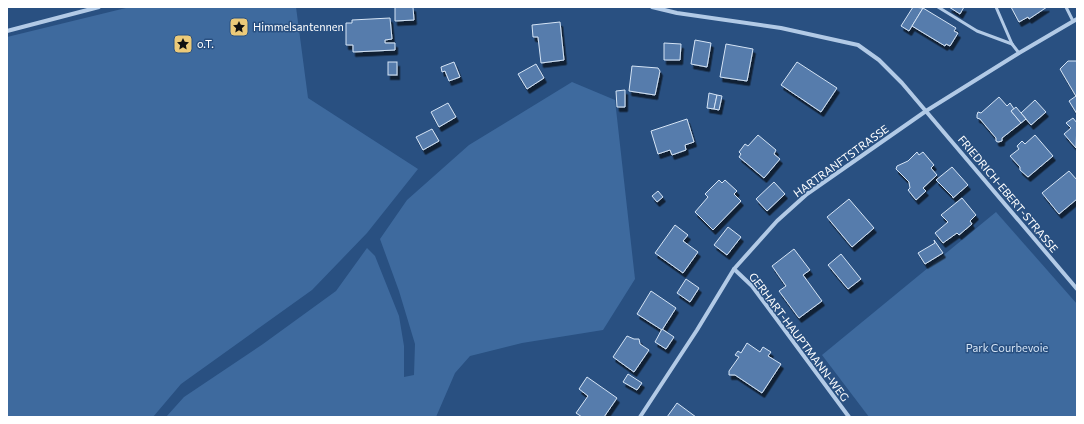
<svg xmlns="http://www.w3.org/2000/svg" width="1084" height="424" font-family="Commissioner,sans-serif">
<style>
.green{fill:#3e6a9e}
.building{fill:#567cac;stroke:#d5e4f5;filter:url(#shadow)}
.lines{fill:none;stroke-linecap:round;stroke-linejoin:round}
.service{stroke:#b2cae6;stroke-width:3}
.minor{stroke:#b2cae6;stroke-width:4}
.labels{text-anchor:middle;stroke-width:3;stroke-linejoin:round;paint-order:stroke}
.poi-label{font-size:11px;fill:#fff;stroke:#295081;text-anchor:start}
.street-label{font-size:11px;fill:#fff;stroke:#295081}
.park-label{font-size:11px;fill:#d5e4f5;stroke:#295081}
</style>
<defs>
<filter id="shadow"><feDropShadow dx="2.5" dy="4.5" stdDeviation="0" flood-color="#0009"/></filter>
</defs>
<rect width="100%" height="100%" fill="#295081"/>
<!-- green -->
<g class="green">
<polygon points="130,7 296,7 308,98 418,169 367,233 312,290 181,384 153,417 7,417 7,37"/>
<polygon points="572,82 615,100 635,279 603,330 522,343 470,356 455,373 436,417 166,417 184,397 263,344 336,291 367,248 375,256 399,316 404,346 404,377 414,375 415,344 399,291 380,239 407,200 469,145"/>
<polygon points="996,212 1077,304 1077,417 869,417 822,355"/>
</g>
<!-- building -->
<g class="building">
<polygon points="395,7 413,7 414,20 395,21"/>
<polygon points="913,7 923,8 909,31 901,26"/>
<polygon points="949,7 964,7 960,14"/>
<polygon points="1011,7 1047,7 1029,19 1028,17 1019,22"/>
<polygon points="923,8 956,28 954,31 958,33 950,46 946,44 945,46 912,26"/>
<polygon points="390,18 392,39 385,40 385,43 395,43 395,50 353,52 353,45 346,45 346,23 352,23 352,20"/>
<polygon points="560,22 564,60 541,63 538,37 533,37 532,25"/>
<polygon points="695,40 711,43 707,67 691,64"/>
<polygon points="664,43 681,44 680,60 664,60"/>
<polygon points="726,44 753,49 747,81 720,77"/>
<polygon points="1068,61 1077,61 1077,98 1060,69"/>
<rect x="388" y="62" width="9" height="13"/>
<polygon points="454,62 460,77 449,81 445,71 442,72 441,67"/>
<polygon points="797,62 837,88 821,112 781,85"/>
<polygon points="536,64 544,78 527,89 518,74"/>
<polygon points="632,66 658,68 660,71 655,95 629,91"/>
<polygon points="625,90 625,107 617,107 616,91"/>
<polygon points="709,93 717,95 714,109 707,108"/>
<polygon points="717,95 722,96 719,110 714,109"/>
<polygon points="1076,96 1077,98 1077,114 1069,101"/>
<polygon points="999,97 1007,106 1010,103 1014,109 1011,111 1021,123 1002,138 1002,141 998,142 996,141 996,138 980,119 977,118 977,115 978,112 981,113"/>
<polygon points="1035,100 1046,112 1031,125 1021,113"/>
<polygon points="448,103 456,117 439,127 431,112"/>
<polygon points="1016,107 1026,119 1021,123 1011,111"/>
<polygon points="1073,118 1077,123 1076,148 1064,134 1071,128 1066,123"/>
<polygon points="687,119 694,142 685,145 686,150 672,155 670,150 658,154 651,131"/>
<polygon points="432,129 439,141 423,150 416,137"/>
<polygon points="758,135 776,150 774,154 780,159 764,178 739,157 741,154 739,152 745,144 748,146"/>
<polygon points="1035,135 1053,156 1028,177 1020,170 1020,167 1010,156 1019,149 1017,146 1022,141 1025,144"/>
<polygon points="917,152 919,155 923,152 934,165 931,168 937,175 923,188 926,191 916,200 908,190 910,188 909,182 896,169 897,166 908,161"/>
<polygon points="952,167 968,185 953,198 953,197 936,180"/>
<polygon points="1069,171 1077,180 1077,199 1059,214 1042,193"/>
<polygon points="719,180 722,183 725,180 737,191 734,194 741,201 713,230 695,212 708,197 705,194"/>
<polygon points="774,182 785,194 767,211 756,199"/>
<polygon points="658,191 663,197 657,202 652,196"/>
<polygon points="962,198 976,215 970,221 972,224 959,235 957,233 943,243 935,233 948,222 941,215"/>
<polygon points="849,199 874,228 852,247 827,217"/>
<polygon points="675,225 688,235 683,241 698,252 683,273 655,253"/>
<polygon points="728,227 741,237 727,255 714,245"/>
<polygon points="934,240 943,253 925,264 918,253 935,243"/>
<polygon points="794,249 810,270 803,275 822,301 799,318 779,291 786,286 772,266"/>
<polygon points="841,254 861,279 848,289 828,265"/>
<polygon points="686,279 699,288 690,302 677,293"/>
<polygon points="651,291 676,308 662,330 637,314"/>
<polygon points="662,329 674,337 666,349 655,342"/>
<polygon points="627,336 634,339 639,339 640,344 649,350 634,372 613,357"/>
<polygon points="747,343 760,352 763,347 771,352 768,356 781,364 762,393 735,375 729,375 729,371 739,357 735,355 738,351 741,353"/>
<polygon points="628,374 642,383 637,390 623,382"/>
<polygon points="587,377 617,398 604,417 582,417 576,413 588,396 579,389"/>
<polygon points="677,403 696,417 667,417"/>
</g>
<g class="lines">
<!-- service -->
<g class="service">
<polyline points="938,7 977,31 1012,44"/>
<polyline points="996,7 1012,44 1019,53"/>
<polyline points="1066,7 1073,21"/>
</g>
<!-- minor -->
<g class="minor">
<polyline points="652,7 677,13 781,28 858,45 879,60 902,83 1077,289"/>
<polyline points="7,31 99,7"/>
<polyline points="734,269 752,286 849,417"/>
<polyline points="640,417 697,330 734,269 777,221 807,194 926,111 1019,53 1077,19"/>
</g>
</g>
<!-- icons -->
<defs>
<g id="sight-square" transform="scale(1)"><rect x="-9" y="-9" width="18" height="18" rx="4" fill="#ecca79" stroke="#295081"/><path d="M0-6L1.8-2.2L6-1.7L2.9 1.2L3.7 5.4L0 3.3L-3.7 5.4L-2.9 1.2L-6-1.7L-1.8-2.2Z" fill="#111"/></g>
</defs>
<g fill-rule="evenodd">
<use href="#sight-square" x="239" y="27"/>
<use href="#sight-square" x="183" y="44"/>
</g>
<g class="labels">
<!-- poi labels -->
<g class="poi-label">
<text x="253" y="31">Himmelsantennen</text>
<text x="197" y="48">o.T.</text>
</g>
<!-- street labels -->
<g class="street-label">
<text transform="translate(841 161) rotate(-36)" y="4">HARTRANFTSTRASSE</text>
<text transform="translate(1008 194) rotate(50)" y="4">FRIEDRICH-EBERT-STRASSE</text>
<text transform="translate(799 337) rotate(53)" y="4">GERHART-HAUPTMANN-WEG</text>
</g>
<!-- park labels -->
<g class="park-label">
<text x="1007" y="352">Park Courbevoie</text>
</g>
</g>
<!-- border -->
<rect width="1084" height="424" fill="none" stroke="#ffffff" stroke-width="16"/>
</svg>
